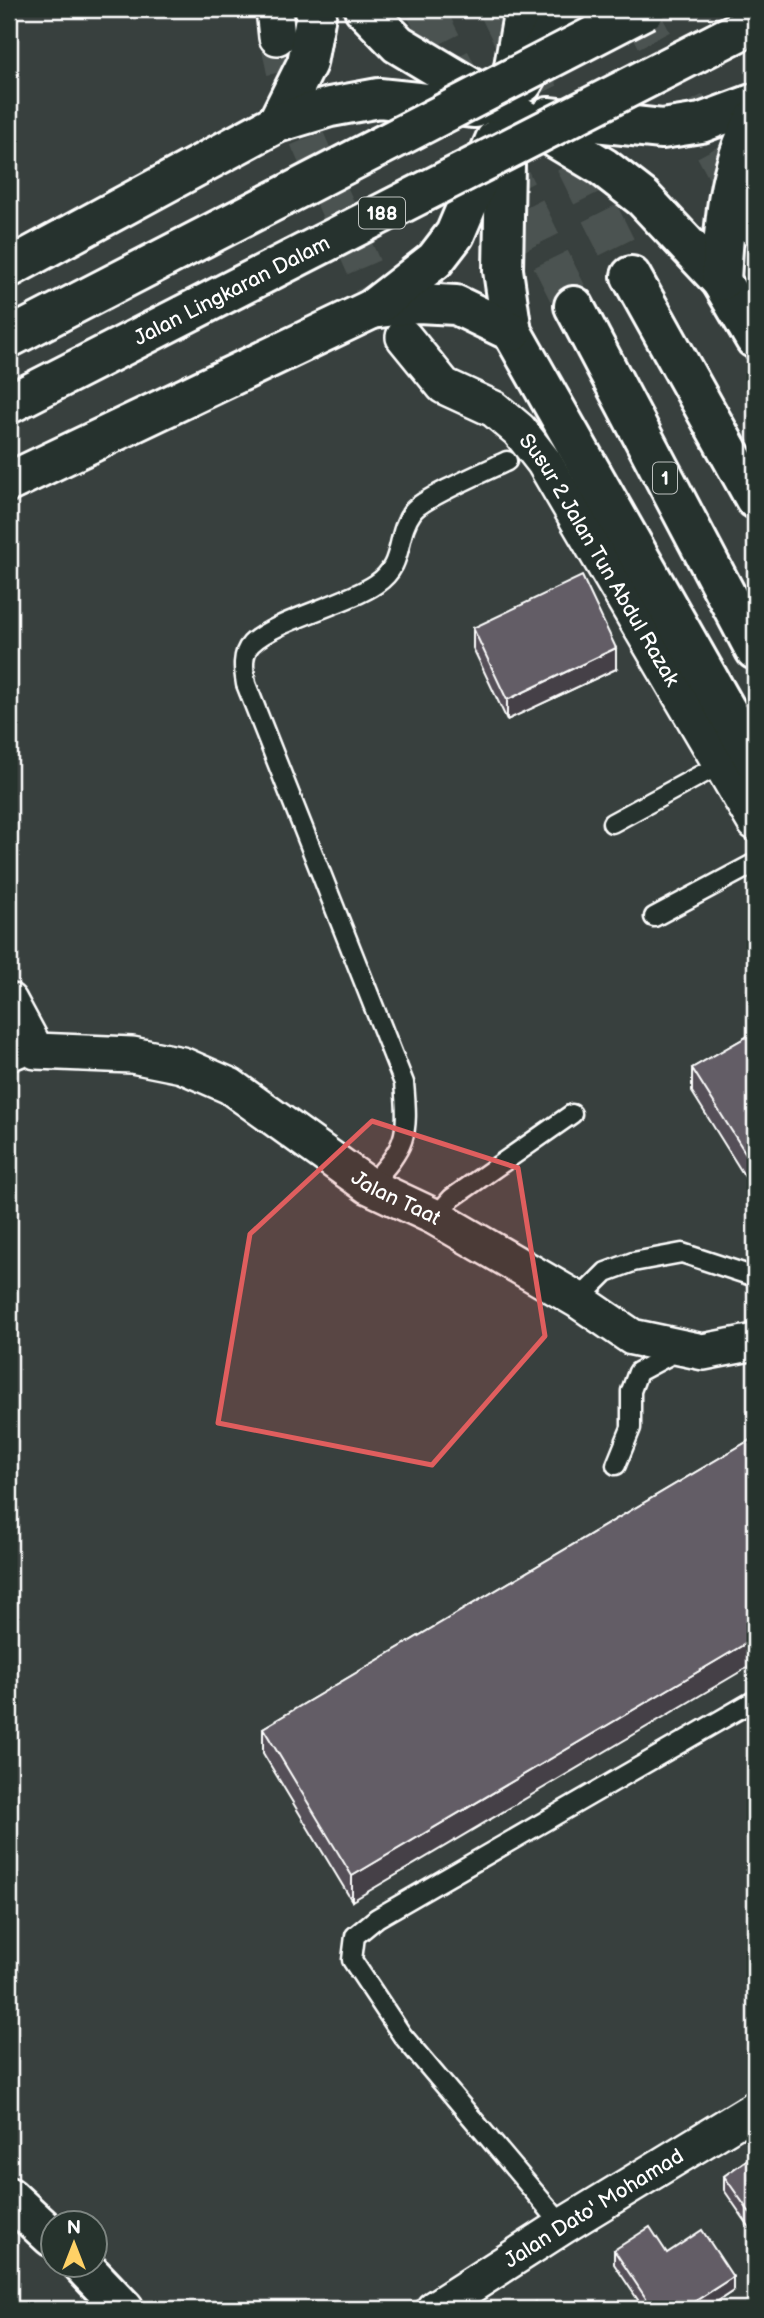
<svg xmlns="http://www.w3.org/2000/svg" width="764" height="2318" font-family="'Balsamiq Sans',sans-serif">
<style>
.lines{fill:none;stroke-linecap:round;stroke-linejoin:round}
.street-tunnel{stroke:#4c5351;stroke-width:35;stroke-dasharray:35 18;stroke-linecap:butt}
.highway-tunnel{stroke:#4c5351;stroke-width:38;stroke-dasharray:38 19;stroke-linecap:butt}
.lane-casing{stroke:#fff;stroke-width:23}
.street-casing{stroke:#fff;stroke-width:40}
.secondary-casing{stroke:#fff;stroke-width:44}
.highway-casing{stroke:#fff;stroke-width:44}
.lane{stroke:#26332d;stroke-width:18}
.street{stroke:#26332d;stroke-width:35}
.secondary{stroke:#26332d;stroke-width:38}
.highway{stroke:#26332d;stroke-width:38}
.highway-bridge-casing{stroke:#fff;stroke-width:44;stroke-linecap:butt}
.highway-bridge{stroke:#26332d;stroke-width:38}
.wall{fill:#555058;stroke:#fff;stroke-width:2}
.shaded-wall{fill:#454147;stroke:#fff;stroke-width:2}
.building{fill:#635d66;stroke:#fff;stroke-width:2}
.marked{fill:#e05e5e;fill-opacity:0.2;stroke:#e05e5e;stroke-width:5;stroke-linejoin:round}
.labels{text-anchor:middle;stroke-width:6;stroke-linejoin:round;paint-order:stroke}
.shield{fill:#26332d;stroke:#bec2c0;stroke-width:2}
.shield-label{font-size:19px;font-weight:bold;fill:#fff}
.street-label{font-size:21px;fill:#fff;stroke:#26332d}
</style>
<rect width="100%" height="100%" fill="#38403e"/>
<filter id="ink" filterUnits="userSpaceOnUse"><feTurbulence type="fractalNoise" baseFrequency=".0143" numOctaves="2"/><feDisplacementMap in="SourceGraphic" scale="14" xChannelSelector="R" yChannelSelector="G"/><feConvolveMatrix kernelMatrix="1 2 1 2 8 2 1 2 1" color-interpolation-filters="sRGB"/></filter>
<g filter="url(#ink)">
<g class="lines">
<!-- street-tunnel -->
<g class="street-tunnel">
<polyline points="638,9 740,200"/>
<polyline points="277,37 291,102 371,284 396,325"/>
</g>
<!-- highway-tunnel -->
<g class="highway-tunnel">
<polyline points="425,9 470,97"/>
<polyline points="498,9 631,276"/>
<polyline points="500,157 574,306"/>
</g>
<!-- lane casing -->
<g class="lane-casing">
<g id="lane">
<polyline points="612,823 721,764"/>
<polyline points="654,917 755,863"/>
<polyline points="9,1062 36,1051"/>
<path d="M369,1186C406,1146 409,1138 404,1083L246,684C244,671 241,655 251,644C273,621 347,604 376,584C406,564 394,537 413,511C423,498 488,470 507,461"/>
<polyline points="435,1217 452,1198 572,1114"/>
<polyline points="578,1300 606,1272 633,1262 682,1253 755,1277"/>
<polyline points="616,1465 631,1428 631,1391 638,1372 681,1349"/>
<polyline points="563,2226 402,2035 352,1960 355,1936 377,1918 755,1700"/>
</g>
</g>
<!-- street casing -->
<g class="street-casing">
<g id="street">
<polyline points="274,9 277,37"/>
<polyline points="749,217 755,228"/>
<path id="s1" d="M404,337L444,386L494,409L519,430L544,462L755,822"/>
<path id="s2" d="M9,1001L36,1051L132,1055L182,1065L230,1086L369,1186L435,1217L578,1300L632,1337L703,1352L755,1342"/>
<path id="s3" d="M434,2309L563,2226L755,2109"/>
</g>
</g>
<!-- secondary casing -->
<g class="secondary-casing">
<g id="secondary">
<polyline points="9,2197 52,2237"/>
<polyline points="83,2266 124,2309"/>
</g>
</g>
<!-- highway casing -->
<g class="highway-casing">
<g id="highway">
<polyline points="364,9 398,44 603,167 643,198 721,281 755,339"/>
<polyline points="524,9 506,112 503,270 512,332 755,761"/>
<polyline points="523,83 566,9"/>
<polyline points="548,117 662,129 701,123 755,103"/>
<polyline points="277,123 307,63 317,9"/>
<polyline points="9,268 277,123 330,107 379,98 475,108"/>
<polyline points="631,276 755,499"/>
<path d="M721,281C724,224 727,170 755,119"/>
<polyline points="574,306 755,650"/>
<polyline points="372,309 418,303 456,305 512,332"/>
<polyline points="9,482 372,309 435,260 455,234 495,140"/>
</g>
</g>
<!-- lane -->
<use href="#lane" class="lane"/>
<!-- street -->
<use href="#street" class="street"/>
<!-- secondary -->
<use href="#secondary" class="secondary"/>
<!-- highway -->
<use href="#highway" class="highway"/>
<!-- highway-bridge casing -->
<g class="highway-bridge-casing">
<g id="highway-bridge">
<polyline points="9,338 646,9"/>
<path id="s4" d="M9,404L755,23"/>
</g>
</g>
<!-- highway-bridge -->
<use href="#highway-bridge" class="highway-bridge"/>
</g>
<!-- wall -->
<g class="wall">
<polygon points="473,628 616,669 507,720 473,648"/>
<polygon points="755,1032 755,1193 692,1092 692,1068"/>
<polygon points="755,1437 352,1901 263,1753 263,1728"/>
<polygon points="755,2154 755,2235 724,2190 724,2176"/>
<polygon points="614,2250 667,2253 733,2291 706,2309 644,2309 614,2264"/>
</g>
<!-- shaded-wall -->
<g class="shaded-wall">
<polygon points="616,648 616,669 507,720 507,700"/>
<polygon points="755,1638 755,1663 352,1901 352,1876"/>
<polygon points="733,2277 733,2291 706,2309 683,2309"/>
</g>
<!-- building -->
<g class="building">
<polygon points="582,576 616,648 507,700 473,628"/>
<polygon points="755,1032 755,1168 692,1068"/>
<polygon points="755,1437 755,1638 352,1876 263,1728"/>
<polygon points="755,2154 755,2220 724,2176"/>
<polygon points="650,2227 667,2253 702,2230 733,2277 683,2309 653,2309 614,2250"/>
<polygon points="535,2302 540,2309 525,2309"/>
</g>
</g>
<!-- marked area -->
<path class="marked" d="M372,1121L518,1168L545,1336L432,1465L218,1423L250,1234Z"/>
<g class="labels">
<!-- shield labels -->
<g class="shield">
<rect x="359" y="197.5" width="46" height="31" rx="5"/>
<rect x="653" y="462.5" width="24" height="31" rx="5"/>
</g>
<g class="shield-label">
<text x="382" y="220">188</text>
<text x="665" y="485">1</text>
</g>
<!-- street labels -->
<g class="street-label">
<text dy="7" stroke="none"><textPath href="#s4" startOffset="250">Jalan Lingkaran Dalam</textPath></text>
<text dy="7" stroke="none"><textPath href="#s1" startOffset="304">Susur 2 Jalan Tun Abdul Razak</textPath></text>
<text dy="7" stroke="none"><textPath href="#s2" startOffset="457">Jalan Taat</textPath></text>
<text dy="7" stroke="none"><textPath href="#s3" startOffset="189">Jalan Dato' Mohamad</textPath></text>
</g>
</g>
<!-- margin -->
<rect width="764" height="2318" fill="none" stroke="#26332d" stroke-width="35"/>
<rect x="18" y="18" width="729" height="2283" fill="none" stroke="#fff" stroke-width="2.5" filter="url(#ink)"/>
<!-- north arrow -->
<g transform="translate(74 2244)"><circle r="33" fill="#26332d" stroke="#7d8581" stroke-width="2"/>
<path d="M0-5L12 26L0 18L-12 26Z" fill="#ffd166"/>
<text y="-10" font-size="19" font-weight="bold" text-anchor="middle" fill="#ffffff">N</text>
</g>
</svg>
